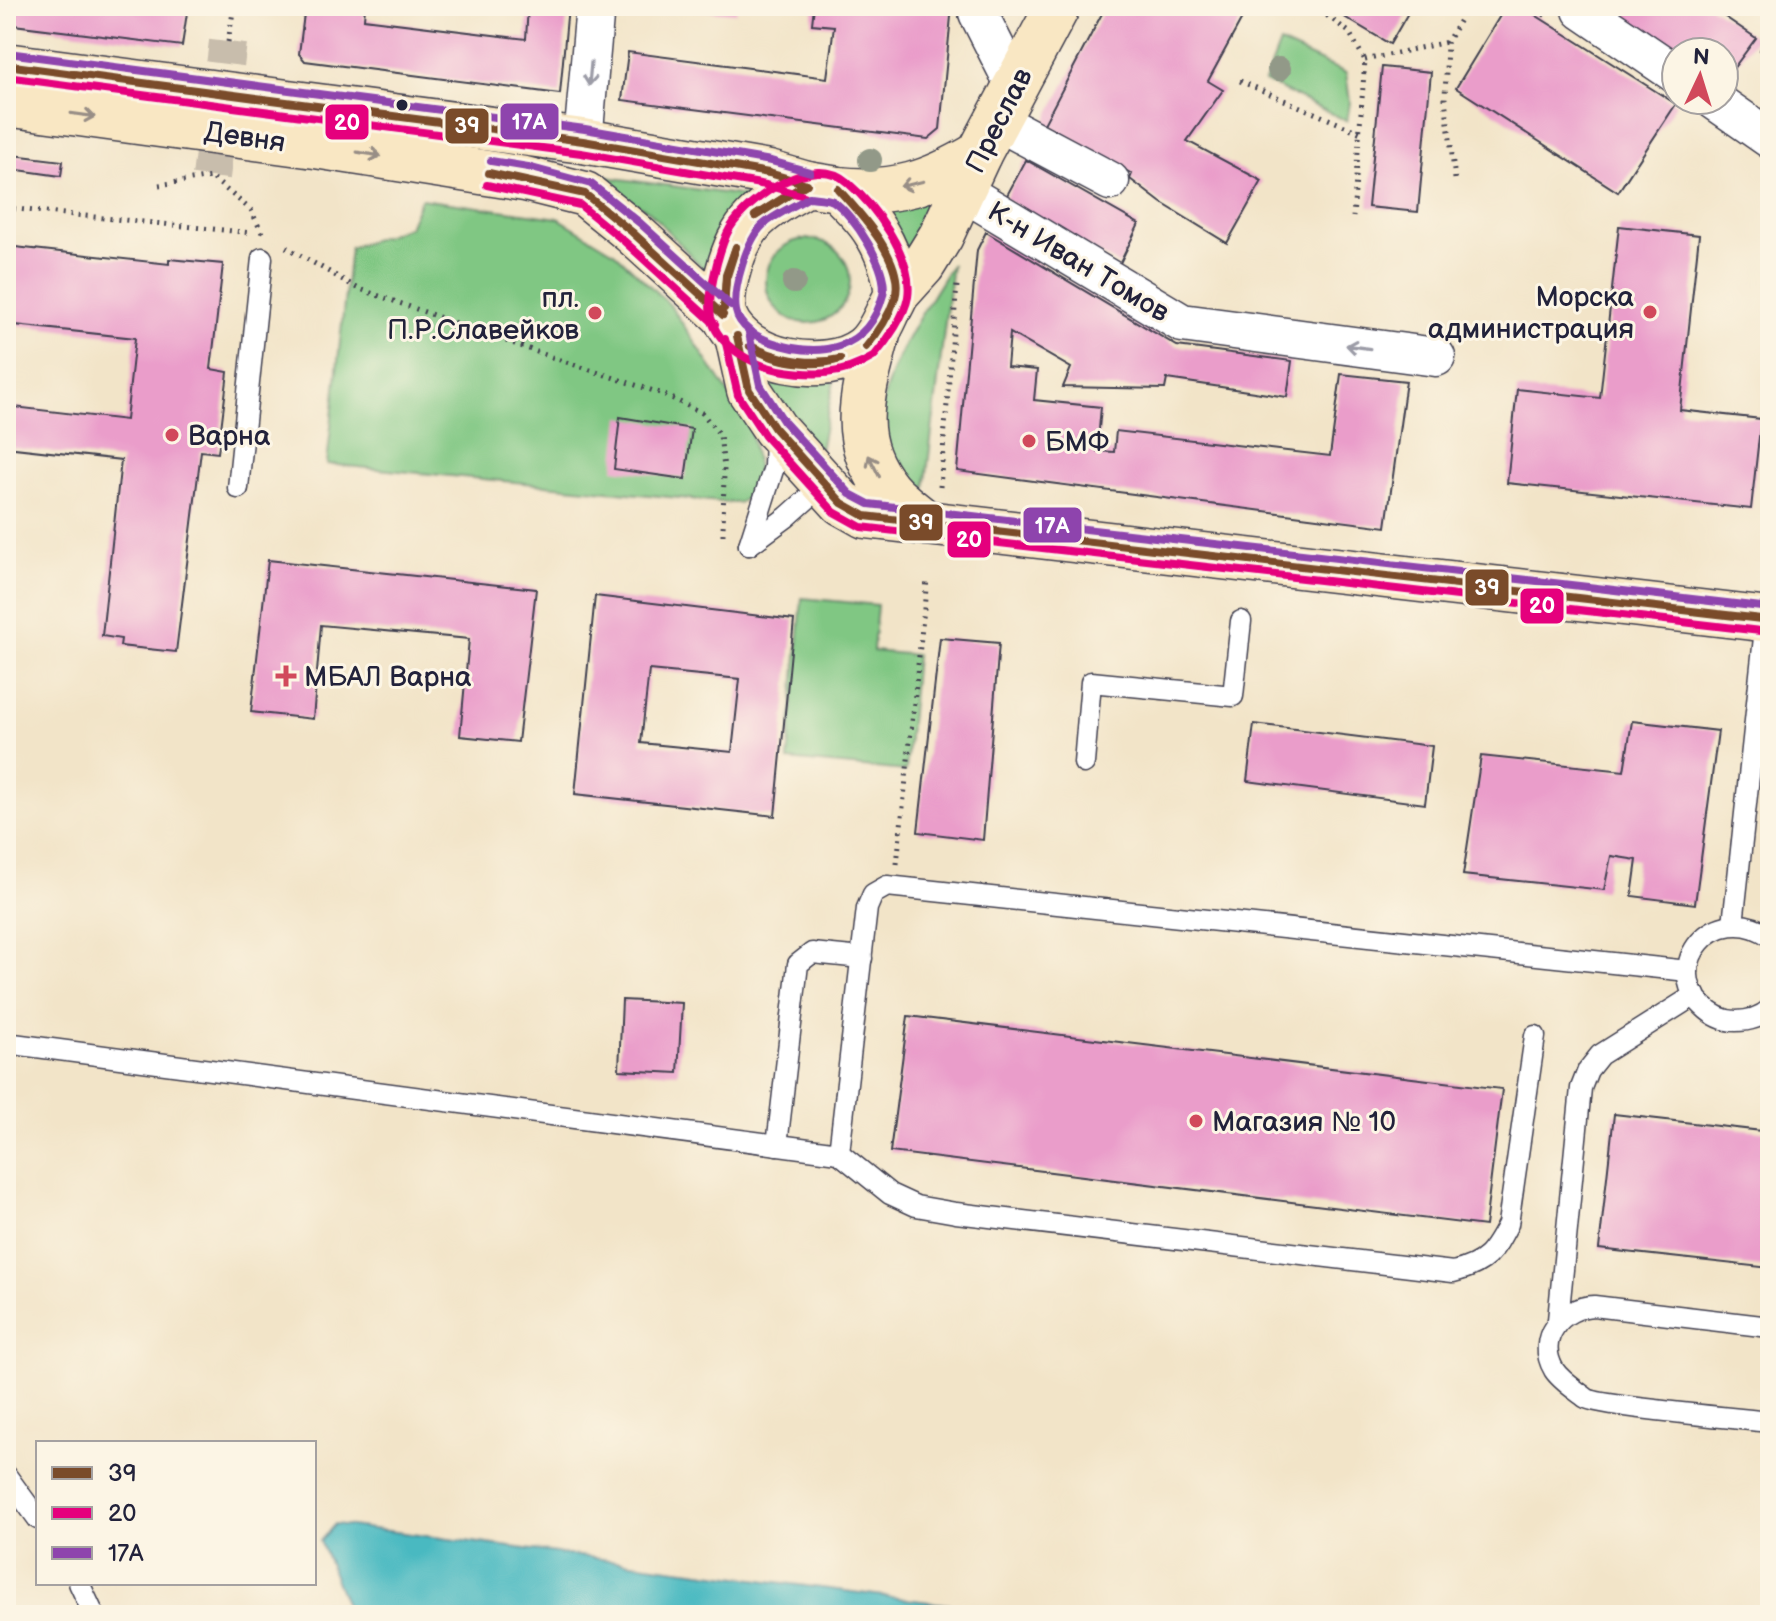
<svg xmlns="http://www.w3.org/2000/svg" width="1776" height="1621" font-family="'Balsamiq Sans',sans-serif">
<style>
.green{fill:#80c783;stroke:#51745f;stroke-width:2}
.water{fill:#4ab9c1;stroke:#366e7e;stroke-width:2}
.building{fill:#ea9dca;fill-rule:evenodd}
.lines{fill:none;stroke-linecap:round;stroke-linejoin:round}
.street-tunnel{stroke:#c8bdac;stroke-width:38;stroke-dasharray:38 19;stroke-linecap:butt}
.lane-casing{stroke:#413f50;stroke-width:23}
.street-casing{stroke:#413f50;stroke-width:41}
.secondary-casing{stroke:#413f50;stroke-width:47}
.path{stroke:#413f50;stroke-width:5;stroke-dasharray:2 6;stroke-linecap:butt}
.lane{stroke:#fff;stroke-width:20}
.street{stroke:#fff;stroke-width:38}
.secondary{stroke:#f9e7c3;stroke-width:44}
.bus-1-casing{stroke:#fcf5e5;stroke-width:14}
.bus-2-casing{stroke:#fcf5e5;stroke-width:14}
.bus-3-casing{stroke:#fcf5e5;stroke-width:14}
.bus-1{stroke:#7a4b2a;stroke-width:8}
.bus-2{stroke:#e5007d;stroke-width:8}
.bus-3{stroke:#8e44ad;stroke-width:8}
.tree{fill:#929988}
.oneway{stroke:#9c9ca7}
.oneway2{stroke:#988e86}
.bus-dot{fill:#22223b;stroke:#fcf5e5;stroke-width:3}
.poi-dot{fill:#d1495b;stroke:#fcf5e5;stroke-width:3}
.labels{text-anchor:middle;stroke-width:6;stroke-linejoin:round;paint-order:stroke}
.street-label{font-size:28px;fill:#22223b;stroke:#fcf5e5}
.poi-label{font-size:28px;fill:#22223b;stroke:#fcf5e5;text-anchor:start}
.line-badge{stroke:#fcf5e5;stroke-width:3}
.badge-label{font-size:22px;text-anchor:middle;font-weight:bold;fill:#fff}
</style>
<rect width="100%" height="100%" fill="#fcf5e5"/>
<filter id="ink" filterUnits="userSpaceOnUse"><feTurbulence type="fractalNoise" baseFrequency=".0125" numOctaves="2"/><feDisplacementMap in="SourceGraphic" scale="16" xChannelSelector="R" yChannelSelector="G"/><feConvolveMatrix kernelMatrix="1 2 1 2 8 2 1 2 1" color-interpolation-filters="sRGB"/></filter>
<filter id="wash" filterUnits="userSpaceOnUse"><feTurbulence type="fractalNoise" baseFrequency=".006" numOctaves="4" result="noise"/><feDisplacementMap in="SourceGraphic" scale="32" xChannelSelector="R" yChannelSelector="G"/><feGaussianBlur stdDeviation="1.8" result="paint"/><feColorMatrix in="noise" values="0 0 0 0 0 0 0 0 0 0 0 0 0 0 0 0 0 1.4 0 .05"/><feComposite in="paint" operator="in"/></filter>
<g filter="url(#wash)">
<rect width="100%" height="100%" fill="#f2e4c8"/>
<!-- green -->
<g class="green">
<polygon points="1280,43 1346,73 1350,102 1347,121 1265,82"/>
<path d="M584,174L752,197C726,217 710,240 708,274L649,211Z"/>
<polygon points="949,188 910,258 885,209"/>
<polygon points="421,199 558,218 614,252 670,305 750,425 758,475 751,495 738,503 721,502 327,464 350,248 409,227"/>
<circle cx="808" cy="281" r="42"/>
<path d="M952,264L925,490C914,483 898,475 891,463C854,407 923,313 952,264Z"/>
<polygon points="766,375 834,381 820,450 761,384"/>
<polygon points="802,598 877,605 873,651 916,655 906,771 788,760"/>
</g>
<!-- water -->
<polygon class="water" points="335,1524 1028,1615 350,1615 320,1541"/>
<g id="blocks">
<!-- building -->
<g class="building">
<polygon points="6,6 188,6 182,46 6,24"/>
<polygon points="305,6 365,6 364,19 526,39 528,6 568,6 560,94 305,61 299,54"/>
<polygon points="664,6 737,6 736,13 664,8"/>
<polygon points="814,6 952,6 940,129 928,139 622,100 628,52 827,78 834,26 812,24"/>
<polygon points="1106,6 1249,6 1208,81 1223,90 1187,141 1262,181 1227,243 1160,202 1130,179 1132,174 1044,124"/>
<polygon points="1326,6 1412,6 1390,44"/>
<polygon points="1506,6 1521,6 1676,104 1618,192 1456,88"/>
<polygon points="1608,6 1709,6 1756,38 1724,81 1724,52 1675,52"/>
<polygon points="1770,33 1770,59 1760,50"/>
<polygon points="1382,67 1431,72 1418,212 1368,207"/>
<polygon points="13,155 63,161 61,176 11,169"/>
<polygon points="1026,160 1139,224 1119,265 1005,199"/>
<polygon points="1619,226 1699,235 1680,410 1761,419 1751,509 1507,483 1517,389 1600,398"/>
<polygon points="986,232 1177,346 1292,361 1287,397 1167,379 1165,389 1063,387 1071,368 1010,333 1007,367 1037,370 1034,400 1101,407 1097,451 1114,452 1116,431 1330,456 1341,374 1406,381 1386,527 957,471 977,250"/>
<polygon points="6,246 169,264 169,259 223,264 211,369 228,372 218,453 201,451 176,652 120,646 121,639 102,636 121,460 6,447 6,406 126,420 135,338 6,324"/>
<polygon points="620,417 692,429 685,479 614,469"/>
<polygon points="268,560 536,589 518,742 460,736 469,639 321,625 313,719 251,712"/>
<path d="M595,596L794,620L775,816L575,794ZM649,670L740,679L732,752L641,743Z"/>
<polygon points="940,638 999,643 983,840 918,832"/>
<polygon points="1632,721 1718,731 1695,904 1632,896 1637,860 1611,856 1604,890 1463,875 1481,756 1624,771"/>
<polygon points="1254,724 1432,746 1425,804 1247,781"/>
<polygon points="622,1000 682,1003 678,1073 619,1070"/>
<polygon points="908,1016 1502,1089 1485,1226 890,1152"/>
<polygon points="1614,1114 1770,1132 1770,1268 1599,1249"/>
</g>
</g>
</g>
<g filter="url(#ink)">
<use href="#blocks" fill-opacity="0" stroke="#413f50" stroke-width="2"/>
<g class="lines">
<!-- street-tunnel -->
<polyline class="street-tunnel" points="211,177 228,42"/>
<!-- lane casing -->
<g class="lane-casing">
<g id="lane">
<polyline points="238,488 262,258"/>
<polyline points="749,545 774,467 775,433"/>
<polyline points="749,545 787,517 824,484"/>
<polyline points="1084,763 1091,682 1233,696 1241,621"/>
<polyline points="1733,924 1766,619"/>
<path d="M1770,936C1714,898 1661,967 1703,1006C1712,1015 1723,1021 1736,1021C1749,1021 1760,1018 1770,1009"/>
<polyline points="6,1043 839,1153 867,908 873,894 887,886 1688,971"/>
<polyline points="777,1145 798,964 812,953 862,958"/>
<path d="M839,1153L890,1194L916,1206L956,1213L1453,1272C1486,1264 1493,1253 1508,1224L1535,1036"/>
<polyline points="1558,1320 1581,1088 1588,1070 1600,1055 1695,995"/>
<path d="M1770,1327L1594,1306C1562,1307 1535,1338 1554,1370C1561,1381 1576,1390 1586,1398C1597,1406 1744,1419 1770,1422"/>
<polyline points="6,1475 38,1519"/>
<polyline points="79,1583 94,1615"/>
</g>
</g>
<!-- street casing -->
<g class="street-casing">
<g id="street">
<polyline points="979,6 978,13 1015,86"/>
<polyline points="1582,10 1676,74"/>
<polyline points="1714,100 1770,139"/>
<polyline points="997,121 1110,181"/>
<polyline points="583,141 595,6"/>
<polyline points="962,191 1182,323 1436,357"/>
</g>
</g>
<!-- secondary casing -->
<g class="secondary-casing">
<g id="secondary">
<polyline points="6,65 583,141 769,173 807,184"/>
<polyline points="6,104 315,146 525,179 585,194 632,232 723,315"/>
<path d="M807,184L838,189C850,202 865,215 874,230C884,244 900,281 895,298C893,303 889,309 887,314C881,327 874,341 863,349C826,377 743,362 725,317C721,308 724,286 727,275C741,221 759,211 807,184Z"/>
<path d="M838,189C895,195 930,183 979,154"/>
<polyline points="896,295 923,265 941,236 979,154 1058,6"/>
<path d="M879,331C864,389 845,438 888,490C898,502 913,512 926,523"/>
<polyline points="737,336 749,390 775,429 842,503 865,516 1770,620"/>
</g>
</g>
<!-- path -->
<g class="path">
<polyline points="1314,6 1349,32 1365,60 1353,217"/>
<polyline points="1530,6 1550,18"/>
<polyline points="228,42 234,6"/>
<polyline points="1365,60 1447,42"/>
<polyline points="1240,81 1361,133"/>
<polyline points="1455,179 1445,99 1447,42 1468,6"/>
<polyline points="159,185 211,177 251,210 262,233"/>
<polyline points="6,208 252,233"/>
<polyline points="286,247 357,288 554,358 663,394 702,413 720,435 724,468 723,535"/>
<polyline points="940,487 957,285"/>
<polyline points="897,864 927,580"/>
</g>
<!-- lane -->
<use href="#lane" class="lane"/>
<!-- street -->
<use href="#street" class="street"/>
<!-- secondary -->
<use href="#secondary" class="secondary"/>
<!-- bus-1 casing -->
<g class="bus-1-casing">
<g id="bus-1">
<polyline points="6,65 583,141 769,173 807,184"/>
<polyline points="489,173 585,194 632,232 723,315"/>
<path d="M838,189C860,213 906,262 895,298C889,316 878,333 866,347"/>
<polyline points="755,216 806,184"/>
<polyline points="755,216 806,184"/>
<polyline points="724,308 726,275 736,247"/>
<polyline points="724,308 726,279 736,247"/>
<polyline points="737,336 749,390 775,429 842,503 865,516 1770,620"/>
<path d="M750,346C778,359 810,366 840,359"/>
<path d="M750,346C773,362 814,368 840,359"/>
</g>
</g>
<!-- bus-2 casing -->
<g class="bus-2-casing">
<g id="bus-2">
<polyline points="6,77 581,153 766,185 804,196"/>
<polyline points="487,185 580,205 624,241 715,324"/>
<polyline points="725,339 738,395 765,436 834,512 861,527 1769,632"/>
<path d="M873,357C842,376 813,376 779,370C753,365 717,346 711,317C708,300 713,279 717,263C720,252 724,238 730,228C748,199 814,151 847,182C875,206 914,257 908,297C905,315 887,341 875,355"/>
</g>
</g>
<!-- bus-3 casing -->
<g class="bus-3-casing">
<g id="bus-3">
<polyline points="8,53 585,129 771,161 810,172"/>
<polyline points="491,161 528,167 591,184 640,223 731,306"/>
<path d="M809,197C816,198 827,198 833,201C854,215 889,269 883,295C868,351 820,359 771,342C757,337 739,327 736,311C732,289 747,240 763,225C776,214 795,206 809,197Z"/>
<polyline points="749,333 760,385 784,422 850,494 869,504 1770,608"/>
</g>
</g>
<!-- bus-1 -->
<use href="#bus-1" class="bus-1"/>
<!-- bus-2 -->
<use href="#bus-2" class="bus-2"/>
<!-- bus-3 -->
<use href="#bus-3" class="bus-3"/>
</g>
<!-- trees -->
<g class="tree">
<circle cx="1279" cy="69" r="12"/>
<circle cx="870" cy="160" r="12"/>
<circle cx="794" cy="282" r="12"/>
</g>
<!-- one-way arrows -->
<defs><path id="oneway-shaft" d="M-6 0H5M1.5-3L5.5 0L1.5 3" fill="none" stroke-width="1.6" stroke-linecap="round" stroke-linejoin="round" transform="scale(2)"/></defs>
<g class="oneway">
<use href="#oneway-shaft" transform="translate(590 74) rotate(95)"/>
<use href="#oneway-shaft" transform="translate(1358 347) rotate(-172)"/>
</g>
<g class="oneway2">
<use href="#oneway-shaft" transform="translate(83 115) rotate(8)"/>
<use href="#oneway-shaft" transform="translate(369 154) rotate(9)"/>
<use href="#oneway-shaft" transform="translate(912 184) rotate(167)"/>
<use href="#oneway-shaft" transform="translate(874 466) rotate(-117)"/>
</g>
</g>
<!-- markers -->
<circle class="bus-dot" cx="402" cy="105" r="7"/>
<g class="poi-dot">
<circle cx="1650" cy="312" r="8"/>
<circle cx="595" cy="313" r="8"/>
<circle cx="172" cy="435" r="8"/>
<circle cx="1029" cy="441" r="8"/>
<path d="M282 664h8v8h8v8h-8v8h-8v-8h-8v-8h8z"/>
<circle cx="1196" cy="1121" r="8"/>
</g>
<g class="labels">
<!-- street labels -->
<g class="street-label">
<text transform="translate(998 120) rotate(-63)" y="10">Преслав</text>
<text transform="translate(245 136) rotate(8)" y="10">Девня</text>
<text transform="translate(1079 261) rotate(31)" y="10">К-н Иван Томов</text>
</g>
<!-- poi labels -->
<g class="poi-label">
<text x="1634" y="306" text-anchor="end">Морска<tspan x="1634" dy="32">администрация</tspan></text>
<text x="579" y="307" text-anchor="end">пл.<tspan x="579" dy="32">П.Р.Славeйков</tspan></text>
<text x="188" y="445">Варна</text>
<text x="1045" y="451">БМФ</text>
<text x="304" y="686">МБАЛ Варна</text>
<text x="1212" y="1131">Магазия № 10</text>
</g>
</g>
<g class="line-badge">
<rect x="499" y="102" width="61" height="39" rx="8" fill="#8e44ad"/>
<rect x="324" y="103" width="46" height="38" rx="8" fill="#e5007d"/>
<rect x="444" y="107" width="46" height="38" rx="8" fill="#7a4b2a"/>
<rect x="898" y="503" width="46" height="39" rx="8" fill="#7a4b2a"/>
<rect x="1022" y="506" width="61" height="38" rx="8" fill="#8e44ad"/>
<rect x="946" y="520" width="46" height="39" rx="8" fill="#e5007d"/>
<rect x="1464" y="568" width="46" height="39" rx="8" fill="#7a4b2a"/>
<rect x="1519" y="587" width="46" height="38" rx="8" fill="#e5007d"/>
</g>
<g class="badge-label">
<text x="529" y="129">17А</text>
<text x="347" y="130">20</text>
<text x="467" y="133">39</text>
<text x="921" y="530">39</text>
<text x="1052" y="533">17А</text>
<text x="969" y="547">20</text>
<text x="1487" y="595">39</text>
<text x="1542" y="613">20</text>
</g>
<!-- margin -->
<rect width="1776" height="1621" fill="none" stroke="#fcf5e5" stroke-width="32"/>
<!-- legend -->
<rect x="36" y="1441" width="280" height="144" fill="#fcf5e5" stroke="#a5a1a1" stroke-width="2"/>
<rect x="52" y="1467" width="40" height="12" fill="#7a4b2a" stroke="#a5a1a1" stroke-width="2"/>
<text x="108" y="1481" font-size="24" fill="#22223b">39</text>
<rect x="52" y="1507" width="40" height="12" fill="#e5007d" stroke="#a5a1a1" stroke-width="2"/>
<text x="108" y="1521" font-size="24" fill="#22223b">20</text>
<rect x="52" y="1547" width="40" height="12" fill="#8e44ad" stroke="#a5a1a1" stroke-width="2"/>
<text x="108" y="1561" font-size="24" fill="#22223b">17А</text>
<!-- north arrow -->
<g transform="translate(1700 76) rotate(4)"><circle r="38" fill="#fcf5e5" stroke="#a5a1a1" stroke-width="2"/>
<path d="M0-6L14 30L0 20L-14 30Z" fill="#d1495b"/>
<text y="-12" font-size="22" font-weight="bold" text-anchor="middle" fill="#22223b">N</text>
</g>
</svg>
